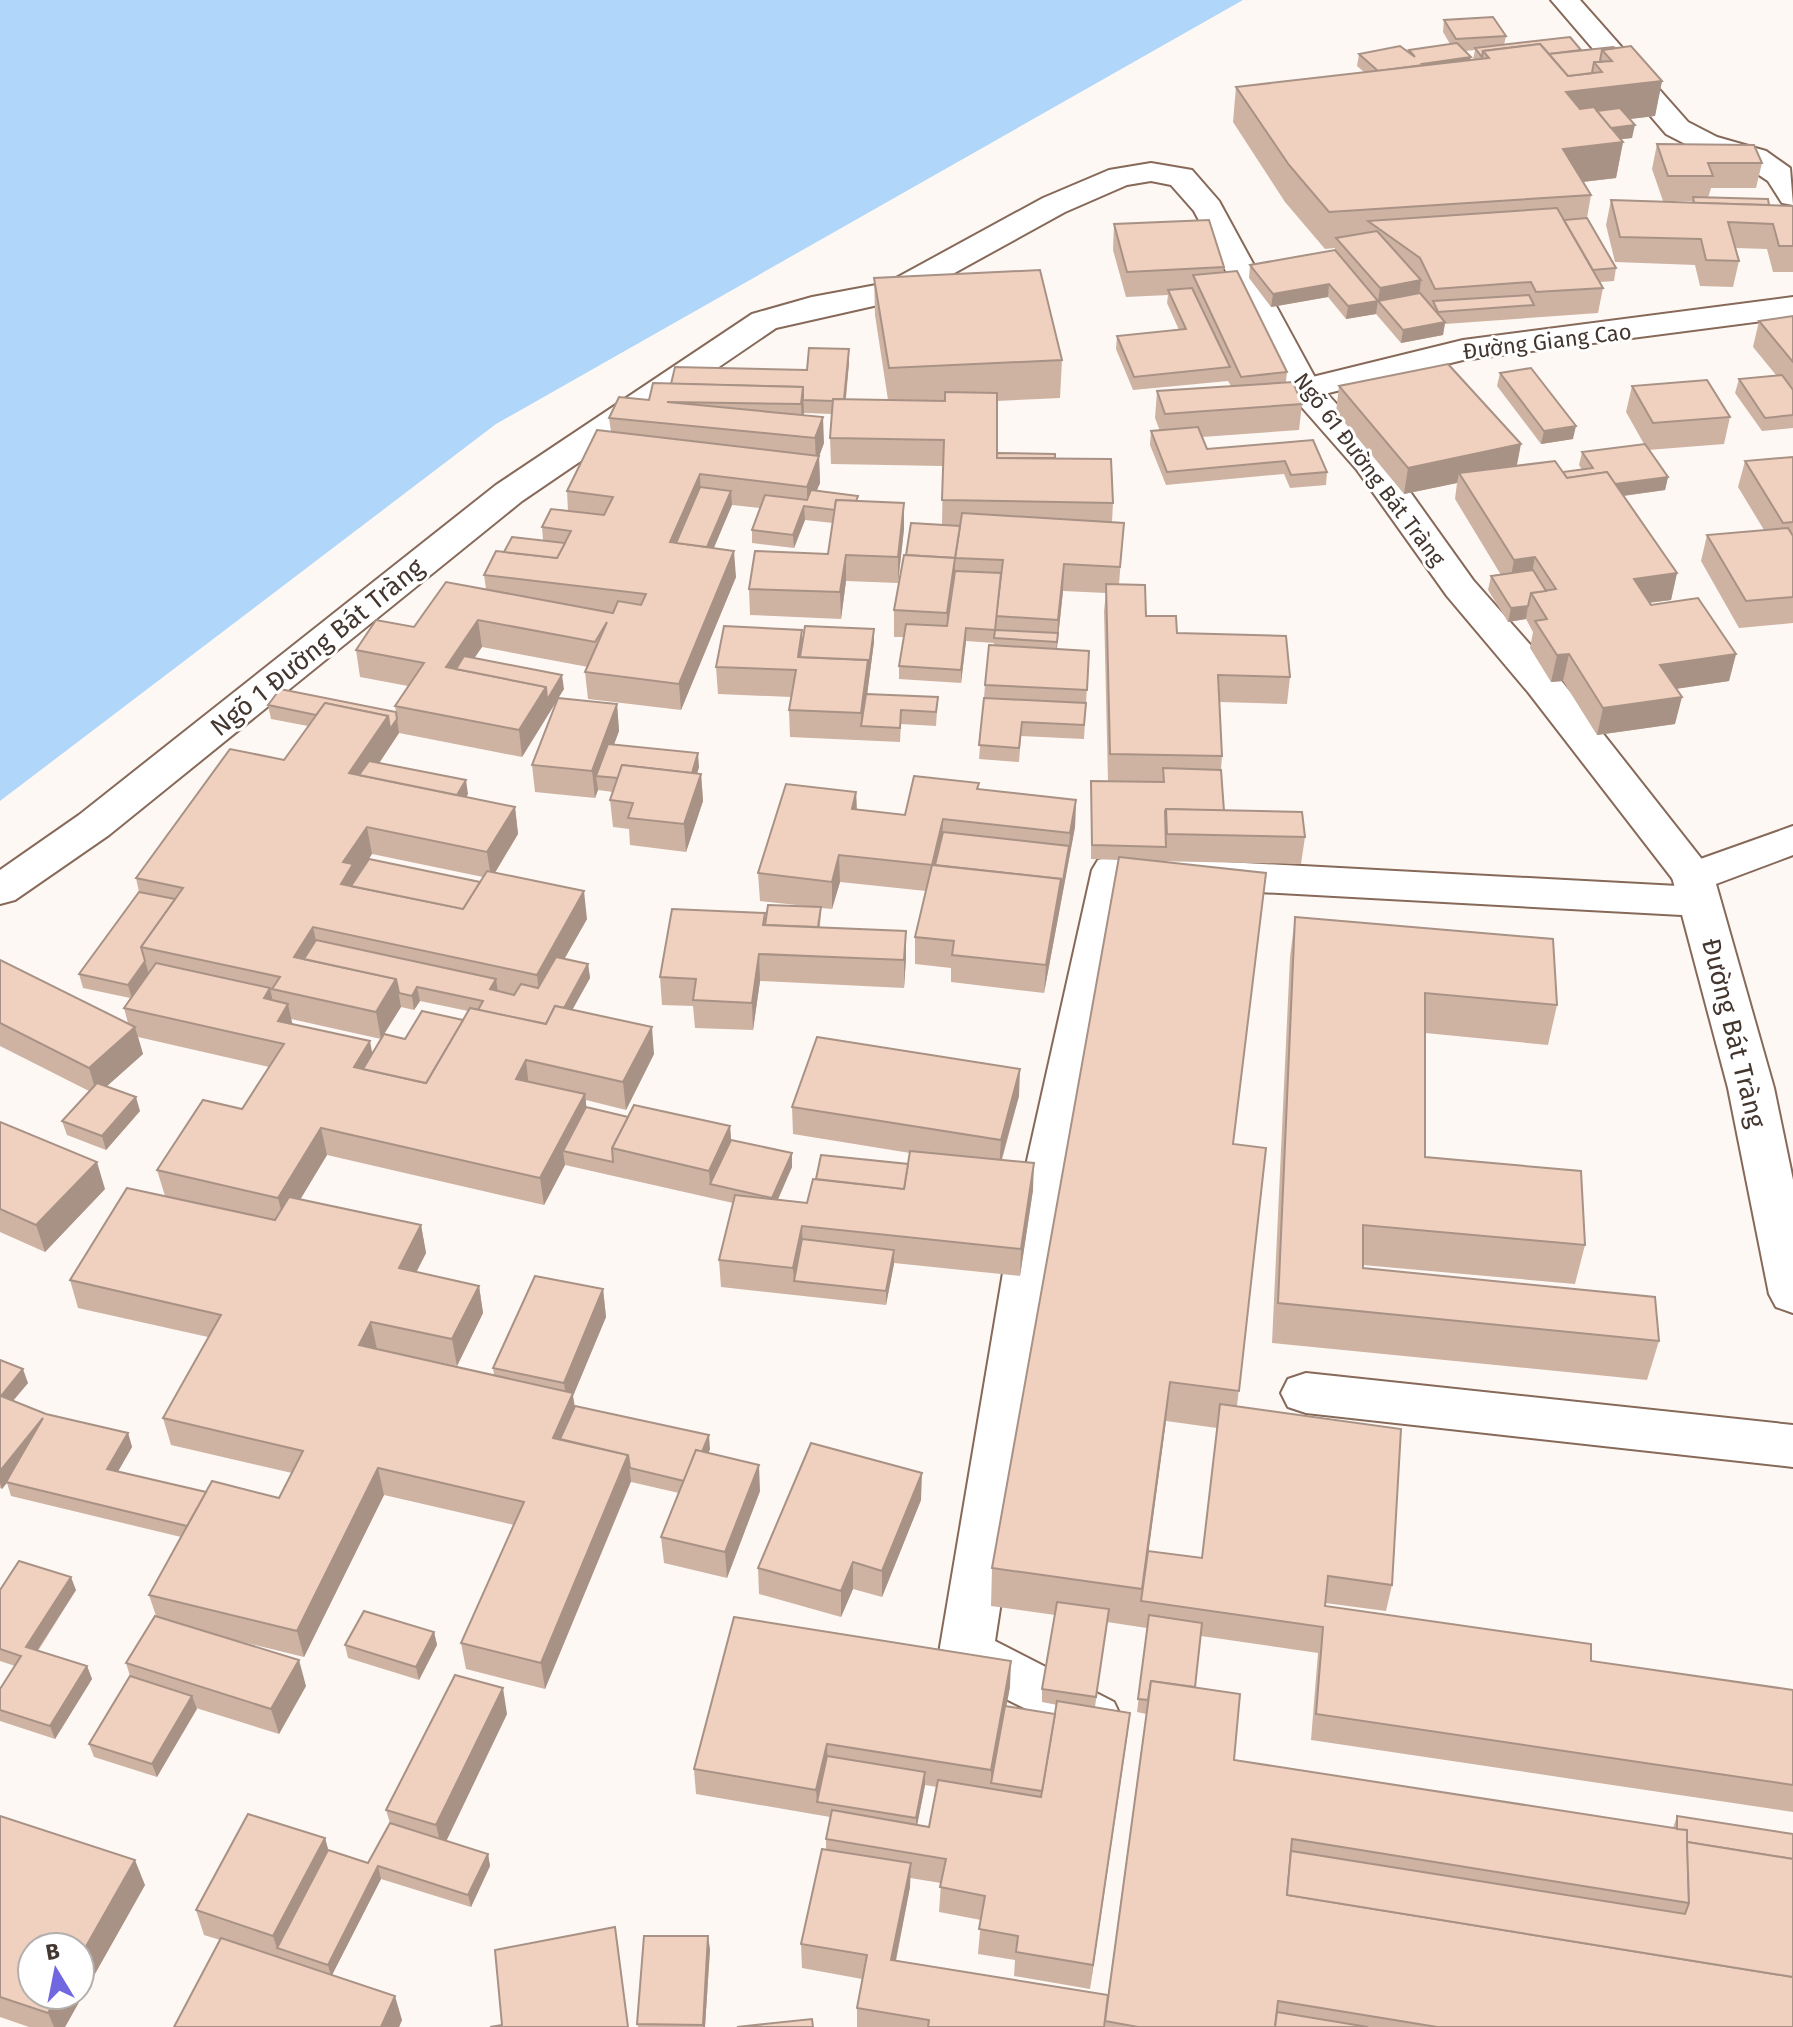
<svg xmlns="http://www.w3.org/2000/svg" width="1793" height="2027" font-family="'Fira Sans',sans-serif">
<style>
.water{fill:#b0d6f9}
.lines{fill:none;stroke-linecap:round;stroke-linejoin:round}
.minor-casing{stroke:#866959;stroke-width:4}
.tertiary-casing{stroke:#866959;stroke-width:4}
.minor{fill:#fff;fill-rule:evenodd}
.tertiary{fill:#fff;fill-rule:evenodd}
.wall{fill:#ceb3a3;fill-rule:evenodd}
.shaded-wall{fill:#a89285}
.building{fill:#f0d0be;stroke:#a89285;stroke-width:2}
.labels{text-anchor:middle;stroke-width:6;stroke-linejoin:round;paint-order:stroke}
.far-street-label{font-size:22px;fill:#43362f;stroke:#fff}
.street-label{font-size:26px;fill:#43362f;stroke:#fff}
</style>
<rect width="100%" height="100%" fill="#fef8f4"/>
<!-- water -->
<polygon class="water" points="0,0 1243,0 496,424 0,801"/>
<g class="lines">
<!-- minor casing -->
<g class="minor-casing">
<g id="minor">
<polygon points="1551,0 1580,0 1688,122 1717,137 1766,151 1790,168 1793,205 1782,203 1768,181 1744,165 1695,149 1666,134"/>
<polygon points="1151,163 1192,170 1219,201 1319,385 1383,454 1473,580 1556,674 1708,867 1714,877 1703,888 1715,892 1721,902 1715,912 1700,916 1131,885 1054,1255 995,1641 1114,1702 1122,1719 1114,1736 1095,1743 947,1670 939,1653 1006,1255 1092,870 1098,860 1113,856 1678,886 1528,692 1447,596 1357,470 1292,396 1194,211 1171,185 1151,181 1127,185 1065,212 909,298 776,328 522,501 109,835 15,900 0,904 0,870 79,815 496,485 752,314 812,297 887,283 1043,198 1109,170"/>
<polygon points="1306,1373 1793,1425 1793,1467 1306,1413 1288,1407 1281,1393 1288,1379"/>
</g>
</g>
<!-- tertiary casing -->
<g class="tertiary-casing">
<g id="tertiary">
<polygon points="1793,297 1793,317 1463,360 1304,399 1292,396 1287,389 1292,382 1463,340"/>
<polygon points="1793,826 1793,855 1716,884 1774,1088 1793,1180 1793,1313 1776,1307 1769,1294 1728,1088 1672,877 1678,867"/>
</g>
</g>
<!-- minor -->
<use href="#minor" class="minor"/>
<!-- tertiary -->
<use href="#tertiary" class="tertiary"/>
</g>
<!-- wall -->
<g class="wall">
<path d="M1444,20L1506,36L1504,45L1581,50L1613,47L1662,81L1655,116L1630,119L1632,138L1620,139L1623,142L1616,178L1583,182L1591,195L1587,218L1616,268L1614,281L1600,282L1603,288L1598,313L1445,324L1443,335L1401,343L1376,314L1346,319L1328,297L1271,307L1249,278L1250,265L1335,250V248L1325,249L1285,202L1233,122L1236,87L1364,72L1357,66L1359,54L1408,52L1409,50L1450,44L1443,32ZM1475,50L1473,60H1470L1465,51Z"/>
<polygon points="1657,144 1762,163 1756,188 1711,188 1708,198 1769,205 1793,206 1793,272 1773,272 1767,249 1735,248 1739,261 1733,287 1700,286 1695,265 1615,262 1606,225 1611,200 1692,203 1692,201 1663,201 1652,169"/>
<polygon points="1114,224 1224,267 1223,273 1287,372 1286,382 1302,404 1299,430 1202,437 1207,449 1313,440 1327,472 1326,485 1290,488 1284,474 1166,485 1150,445 1151,431 1160,431 1155,418 1157,391 1231,386 1228,381 1133,390 1116,349 1117,336 1179,330 1167,303 1168,295 1126,297 1113,250"/>
<path d="M874,278L1062,360L1060,398L997,401V454L1055,458L1113,503L1112,522L1124,523L1119,584L1146,616L1177,633L1290,677L1287,704L1219,702L1222,756L1221,770L1224,811L1305,837L1301,864L1154,861L1233,1144L1266,1148L1237,1406L1392,1585L1386,1611L1325,1603V1606L1591,1661L1793,1690V1812L1311,1740L1318,1653L1201,1636L1195,1687L1234,1760L1673,1828L1677,1816L1793,2027H857V2008L862,1979L802,1968L801,1944L826,1850V1839L830,1817L696,1794L694,1769L1010,1687L1006,1706L1055,1714L1057,1705L1042,1702V1689L1055,1615L991,1606L992,1568L1118,860L1091,859V781H1108L1104,611L1106,593L1063,591L1057,649L1089,651L1084,739L1021,736L1019,762L979,759L985,685L994,643L966,641L961,683L899,679V666L904,637H894V610L906,555L942,525L943,466L831,464L830,438L832,414L804,413L803,415L824,443L819,456L820,483L816,491L858,501L904,503V529L898,583L846,581L841,619L750,615L749,589L828,554L833,523L805,520L794,548L752,543V530L760,508L732,505L713,548L736,577L681,710L588,699L585,672L588,667L482,647L474,658L564,689L558,698L617,704L619,731L614,744L699,767L697,774H701L703,801L686,852L630,845L629,829L613,827L610,800L613,792L598,790L595,798L535,792L532,765L558,699L522,757L399,733L379,763L468,794L466,797L515,807L518,834L495,873L587,919L564,959L588,964L590,978L572,1010L654,1054L626,1110L586,1100V1107L628,1117L730,1126L731,1140L792,1167L778,1200L807,1203L816,1179L908,1164L910,1153L793,1134L792,1107L1019,1096L1002,1160L1033,1190L1020,1276L894,1263L886,1305L721,1287L719,1260L733,1203L565,1165L544,1205L327,1155L300,1199L421,1225L426,1253L416,1272L479,1286L483,1313L457,1366L376,1349L494,1375L493,1368L603,1289L606,1317L573,1396L575,1406L710,1449L708,1453L760,1491L727,1578L664,1563L661,1537L679,1493L631,1482L545,1689L466,1669L461,1643L514,1525L384,1495L304,1657L227,1638L306,1686L279,1734L196,1708L157,1777L94,1757L89,1744L130,1676L126,1663L156,1616L149,1595L181,1537L11,1496L7,1483L2,1489L0,1488V1360L28,1383L13,1401L46,1414L128,1433L132,1447L118,1471L206,1492L279,1498L292,1473L171,1445L163,1418L208,1337L78,1308L70,1280L165,1196L157,1170L242,1109L269,1067L138,1037L143,1054L107,1086L140,1111L106,1150L67,1135L62,1121L89,1091L0,1046V960L128,1023L124,1008L130,998L83,988L79,974L139,892L136,878L284,760L308,726L271,719L268,705L396,712L395,706L408,686L360,677L356,650L414,627L486,589L484,575L504,552L543,540L542,527L568,511L567,491L611,432L609,418L649,400L671,384L807,370L849,363L846,399L888,400L875,315ZM372,854L483,877L480,882L356,878ZM420,1001L468,1011L463,1020L405,1039L384,1034L401,1007L414,1010ZM291,1019L381,1039L372,1054L292,1024ZM1166,1421L1217,1428L1202,1558L1148,1551ZM1107,1622L1147,1628L1137,1712L1146,1714L1108,1995L896,1961L910,1887V1878L941,1883L939,1912L981,1920L978,1954L1015,1960L1014,1976L1090,1989L1130,1713L1095,1707ZM925,1785L937,1787L929,1827L917,1825Z"/>
<polygon points="1793,316 1793,428 1762,431 1735,393 1739,379 1776,375 1753,347 1759,321"/>
<polygon points="1500,373 1573,439 1541,444 1497,386"/>
<polygon points="1339,386 1517,465 1563,472 1582,470 1579,465 1582,452 1644,444 1626,412 1632,386 1730,417 1724,444 1648,450 1668,477 1665,490 1624,496 1677,573 1671,600 1650,603 1651,605 1736,654 1729,681 1676,689 1675,724 1597,735 1563,681 1551,682 1530,648 1533,632 1526,619 1508,622 1488,590 1491,576 1501,575 1455,499 1457,483 1404,494 1336,412"/>
<polygon points="1793,457 1793,623 1739,628 1701,561 1707,535 1764,530 1738,487 1745,461"/>
<polygon points="874,642 867,694 938,697 936,726 901,724 900,742 790,737 789,710 791,697 718,694 716,667 802,644"/>
<polygon points="979,783 978,790 1076,800 1075,827 1044,993 951,982 951,968 915,964 915,937 926,891 840,882 832,909 821,908 820,927 906,931 906,958 904,988 760,981 753,1030 695,1028 693,1006 662,1005 660,977 765,913 765,925 815,907 760,901 758,873 856,792 857,810 905,815"/>
<polygon points="1295,917 1557,1005 1548,1045 1425,1033 1425,1157 1585,1245 1575,1284 1363,1265 1363,1268 1659,1341 1647,1380 1272,1343 1290,957"/>
<polygon points="0,1122 105,1189 45,1252 0,1232"/>
<polygon points="921,1500 882,1597 853,1589 841,1617 759,1594 758,1568"/>
<polygon points="0,1590 76,1590 38,1651 87,1666 92,1679 55,1739 0,1721 0,1688 15,1666 0,1661"/>
<polygon points="434,1632 437,1645 419,1680 348,1658 345,1645"/>
<polygon points="507,1714 446,1841 488,1854 490,1866 471,1907 381,1879 332,1975 402,2020 399,2027 174,2027 220,1940 204,1935 196,1910 325,1838 328,1850 368,1863 390,1823 386,1810"/>
<polygon points="0,1816 145,1885 65,2027 29,2027 0,2017"/>
<polygon points="710,1949 705,2027 638,2027 637,2024"/>
</g>
<!-- shaded-wall -->
<g class="shaded-wall">
<polygon points="1471,57 1469,69 1420,77 1422,64"/>
<polygon points="1662,81 1655,116 1571,126 1566,87"/>
<polygon points="1635,125 1632,138 1573,145 1575,132"/>
<polygon points="1623,142 1616,178 1556,185 1563,149"/>
<polygon points="1421,280 1418,306 1378,301 1380,288"/>
<polygon points="1329,284 1328,297 1271,307 1273,294"/>
<polygon points="1378,301 1376,314 1346,319 1348,306"/>
<polygon points="1445,322 1443,335 1401,343 1403,330"/>
<polygon points="849,349 849,363 844,414 844,401"/>
<polygon points="803,387 804,413 802,430 801,404"/>
<polygon points="823,417 824,443 816,465 815,438"/>
<polygon points="1576,426 1573,439 1541,444 1544,431"/>
<polygon points="1521,444 1516,470 1459,473 1457,483 1404,494 1408,468"/>
<polygon points="819,456 820,483 810,507 807,507 807,487"/>
<polygon points="700,474 701,501 671,556 670,542"/>
<polygon points="1668,477 1665,490 1562,504 1564,491"/>
<polygon points="731,491 732,505 703,574 702,560"/>
<polygon points="904,503 904,529 898,583 898,557"/>
<polygon points="804,506 805,520 794,548 793,535"/>
<polygon points="734,551 736,577 681,710 679,684"/>
<polygon points="846,555 846,581 841,619 840,592"/>
<polygon points="1535,557 1530,584 1509,587 1514,560"/>
<polygon points="955,558 955,584 947,640 947,613"/>
<polygon points="1064,564 1063,591 1056,655 1058,620"/>
<polygon points="1677,573 1671,600 1628,605 1634,579"/>
<polygon points="1528,606 1526,619 1508,622 1511,608"/>
<polygon points="478,620 482,647 458,682 446,667"/>
<polygon points="966,628 966,641 961,683 961,670"/>
<polygon points="874,629 874,642 863,726 861,726 861,740 861,713"/>
<polygon points="802,630 802,657 798,657"/>
<polygon points="1569,654 1563,681 1551,682 1557,655"/>
<polygon points="1736,654 1729,681 1654,692 1660,665"/>
<polygon points="562,675 564,689 522,757 519,730 546,687"/>
<polygon points="1682,697 1675,724 1597,735 1603,708"/>
<polygon points="617,704 619,731 602,777 596,776 598,790 595,798 592,771"/>
<polygon points="388,716 397,719 399,733 362,789 349,773"/>
<polygon points="698,753 699,767 692,790 691,776"/>
<polygon points="701,774 703,801 686,852 684,824"/>
<polygon points="466,780 468,794 451,820 449,807"/>
<polygon points="856,792 857,819 852,809"/>
<polygon points="1076,800 1075,827 1044,993 1046,965 1061,879 1069,847 1070,833"/>
<polygon points="515,807 518,834 491,879 487,852"/>
<polygon points="943,819 942,846 935,878 932,865"/>
<polygon points="367,827 372,854 356,878 358,892 341,884 343,862"/>
<polygon points="839,855 840,882 832,909 832,882"/>
<polygon points="584,891 587,919 540,1002 537,975"/>
<polygon points="313,927 319,954 297,970 294,957"/>
<polygon points="906,931 906,958 904,988 904,960"/>
<polygon points="759,954 760,981 753,1030 752,1003"/>
<polygon points="145,961 149,974 132,999 128,985"/>
<polygon points="588,964 590,978 549,1052 547,1038"/>
<polygon points="396,979 401,1007 381,1039 376,1012"/>
<polygon points="496,979 498,993 490,989"/>
<polygon points="417,987 420,1001 414,1010 412,996"/>
<polygon points="270,988 276,1016 264,998"/>
<polygon points="288,1004 294,1031 278,1021"/>
<polygon points="135,1027 143,1054 97,1095 89,1068"/>
<polygon points="652,1027 654,1054 626,1110 623,1082"/>
<polygon points="370,1041 375,1068 356,1080 354,1067"/>
<polygon points="526,1060 529,1088 516,1079"/>
<polygon points="1020,1069 1019,1096 999,1168 1001,1140"/>
<polygon points="585,1094 588,1121 563,1151 565,1165 544,1205 540,1178"/>
<polygon points="136,1097 140,1111 106,1150 102,1136"/>
<polygon points="730,1126 732,1153 710,1184 709,1171"/>
<polygon points="321,1128 327,1155 285,1225 278,1198"/>
<polygon points="792,1153 792,1167 772,1212 772,1198"/>
<polygon points="97,1162 105,1189 45,1252 36,1225"/>
<polygon points="1034,1163 1033,1190 1020,1276 1021,1249"/>
<polygon points="421,1225 426,1253 405,1295 399,1268"/>
<polygon points="802,1226 803,1253 794,1281 793,1268"/>
<polygon points="894,1250 894,1264 886,1305 886,1291"/>
<polygon points="479,1286 483,1313 457,1366 452,1339"/>
<polygon points="603,1289 606,1317 573,1396 576,1420 555,1451 553,1438 567,1405 564,1383"/>
<polygon points="371,1322 377,1349 365,1372 359,1345"/>
<polygon points="23,1369 28,1383 6,1409 1,1396"/>
<polygon points="1170,1382 1166,1421 1142,1601 1141,1601"/>
<polygon points="43,1418 48,1431 2,1489 0,1483 0,1471"/>
<polygon points="128,1433 132,1447 112,1482 107,1469"/>
<polygon points="709,1435 710,1449 692,1496 691,1482"/>
<polygon points="628,1455 631,1481 545,1689 541,1663"/>
<polygon points="759,1465 760,1491 727,1578 725,1552"/>
<polygon points="378,1468 384,1495 304,1657 297,1631"/>
<polygon points="922,1473 921,1500 882,1597 882,1571"/>
<polygon points="853,1562 853,1589 841,1617 841,1591"/>
<polygon points="71,1577 76,1590 31,1660 26,1647"/>
<polygon points="434,1632 437,1645 419,1680 416,1667"/>
<polygon points="299,1660 306,1686 279,1734 271,1709"/>
<polygon points="1011,1661 1010,1687 992,1783 991,1783 991,1770"/>
<polygon points="87,1666 92,1679 55,1739 50,1726"/>
<polygon points="503,1688 507,1714 442,1850 436,1825"/>
<polygon points="192,1696 197,1709 157,1777 152,1764"/>
<polygon points="1130,1713 1127,1738 1090,1989 1093,1965"/>
<polygon points="827,1744 828,1769 817,1802 816,1790"/>
<polygon points="925,1772 925,1785 916,1831 916,1818"/>
<polygon points="325,1838 332,1863 277,1948 281,1960 273,1936"/>
<polygon points="488,1854 490,1866 471,1907 468,1895"/>
<polygon points="135,1860 145,1885 65,2027 54,2027 48,2013 58,1995 80,1995 80,1957"/>
<polygon points="911,1863 910,1887 891,1984 891,1960"/>
<polygon points="378,1866 381,1879 331,1977 328,1965"/>
<polygon points="708,1936 710,1949 705,2027 703,2027"/>
<polygon points="395,1996 402,2020 399,2027 381,2027"/>
</g>
<!-- building -->
<g class="building">
<polygon points="1493,17 1506,36 1456,39 1444,20"/>
<polygon points="1570,37 1581,50 1549,54 1540,44 1483,51 1482,57 1475,48"/>
<polygon points="1457,43 1471,57 1422,64 1423,65 1378,71 1359,54 1400,46 1415,57 1409,50"/>
<polygon points="1540,44 1568,76 1602,72 1594,62 1612,61 1602,50 1631,46 1662,81 1566,92 1580,109 1594,107 1623,142 1563,149 1591,195 1329,212 1289,165 1236,87 1489,58 1483,51"/>
<polygon points="1613,47 1615,48 1602,50 1600,61 1601,62 1594,62 1592,73 1568,76 1549,54"/>
<polygon points="1620,108 1635,125 1611,128 1597,111"/>
<polygon points="1657,144 1754,145 1762,163 1708,163 1713,176 1668,176"/>
<polygon points="1693,197 1768,199 1769,205 1694,203"/>
<polygon points="1611,200 1793,206 1793,246 1779,246 1773,224 1728,222 1739,261 1706,260 1701,239 1620,237"/>
<polygon points="1557,208 1603,288 1536,292 1531,282 1435,289 1420,258 1368,221"/>
<polygon points="1587,218 1616,268 1593,270 1564,220"/>
<polygon points="1209,220 1224,267 1127,272 1114,224"/>
<polygon points="1377,231 1421,280 1380,288 1336,238"/>
<polygon points="1335,250 1378,301 1348,306 1329,284 1273,294 1250,265"/>
<polygon points="1040,270 1062,360 889,368 874,278"/>
<polygon points="1237,271 1287,372 1241,377 1193,275"/>
<polygon points="1192,288 1230,367 1134,377 1117,336 1186,329 1168,290"/>
<polygon points="1420,293 1445,322 1403,330 1378,301"/>
<polygon points="1529,295 1534,305 1438,312 1433,301"/>
<polygon points="1793,316 1793,362 1759,321"/>
<polygon points="809,348 849,349 844,399 833,399 833,401 803,400 803,387 671,384 675,367 807,370"/>
<polygon points="1448,364 1521,444 1408,468 1339,386"/>
<polygon points="1531,368 1576,426 1544,431 1500,373"/>
<polygon points="1782,375 1793,390 1793,415 1765,418 1739,379"/>
<polygon points="1707,380 1730,417 1653,423 1632,386"/>
<polygon points="1293,382 1302,404 1165,414 1157,391"/>
<polygon points="653,383 803,387 801,404 667,402 823,417 815,438 609,418 619,397 649,400"/>
<polygon points="945,392 997,393 997,458 1111,459 1113,503 942,500 944,440 830,438 833,399 945,401"/>
<polygon points="1198,427 1207,449 1313,440 1327,472 1291,475 1285,461 1167,472 1151,431"/>
<polygon points="597,430 819,456 807,487 700,474 670,542 734,551 679,684 585,672 607,622 595,642 478,620 446,667 546,687 519,730 395,706 424,663 356,650 376,620 414,627 446,582 613,613 618,601 641,605 646,594 484,575 496,551 557,558 571,531 542,527 551,509 604,515 613,497 567,491"/>
<polygon points="1645,444 1668,477 1615,484 1607,472 1567,478 1563,472 1593,468 1582,452"/>
<polygon points="997,453 1055,454 1055,458 997,458"/>
<polygon points="1793,457 1793,522 1783,523 1745,461"/>
<polygon points="1555,461 1567,478 1607,472 1677,573 1634,579 1651,605 1698,598 1736,654 1660,665 1682,697 1603,708 1569,654 1557,655 1535,621 1547,619 1531,593 1556,589 1535,557 1514,560 1459,473"/>
<polygon points="700,487 731,491 707,547 676,543"/>
<polygon points="811,490 858,496 856,501 836,500 835,510 804,506 793,535 752,530 765,495 807,500"/>
<polygon points="836,500 904,503 898,557 846,555 840,592 749,589 755,551 828,554"/>
<polygon points="962,513 1124,523 1120,567 1064,564 1058,620 996,616 1003,560 955,558"/>
<polygon points="911,523 960,526 955,558 906,555"/>
<polygon points="1788,528 1793,536 1793,597 1746,601 1707,535"/>
<polygon points="512,537 565,543 557,558 504,552"/>
<polygon points="904,555 955,558 947,613 894,610"/>
<polygon points="1533,570 1546,591 1531,593 1528,606 1511,608 1491,576"/>
<polygon points="955,571 1001,573 995,630 966,628 961,670 899,666 906,624 947,626"/>
<polygon points="1106,584 1145,585 1146,616 1176,616 1177,633 1286,636 1290,677 1218,675 1222,756 1110,754"/>
<polygon points="724,626 802,630 798,657 868,660 861,713 789,710 796,670 716,667"/>
<polygon points="805,626 874,629 868,673 868,660 800,657"/>
<polygon points="995,630 1058,633 1057,642 994,638"/>
<polygon points="989,645 1089,651 1087,690 985,685"/>
<polygon points="464,656 562,675 547,700 546,687 456,669"/>
<polygon points="280,689 396,712 397,719 390,729 388,716 325,703 316,715 268,705"/>
<polygon points="866,694 938,697 936,712 901,710 900,728 861,726"/>
<polygon points="558,698 617,704 592,771 532,765"/>
<polygon points="984,698 1086,703 1084,725 1022,722 1019,748 979,745"/>
<polygon points="325,703 388,716 349,773 515,807 487,852 367,827 343,862 353,864 341,884 463,909 487,871 584,891 537,975 313,927 294,957 396,979 376,1012 272,989 280,977 141,947 183,888 136,878 230,749 284,760"/>
<polygon points="608,744 698,753 692,773 622,765 618,778 596,776"/>
<polygon points="369,761 466,780 457,795 359,775"/>
<polygon points="622,765 701,774 684,824 628,818 633,803 610,800"/>
<polygon points="1163,768 1221,770 1224,811 1166,809 1165,811 1166,847 1092,845 1091,781 1164,782"/>
<polygon points="914,776 979,783 977,789 1076,800 1070,833 943,819 932,865 839,855 832,882 758,873 786,784 856,792 852,809 905,815"/>
<polygon points="1166,809 1302,812 1305,837 1167,834"/>
<polygon points="943,832 1069,846 1061,892 1061,879 935,865"/>
<polygon points="1119,857 1266,873 1233,1144 1266,1148 1239,1391 1170,1382 1142,1589 992,1568"/>
<polygon points="369,859 480,882 463,909 351,886"/>
<polygon points="932,865 1061,879 1046,965 952,955 954,941 915,937"/>
<polygon points="139,892 175,899 141,947 145,961 128,985 79,974"/>
<polygon points="768,905 821,907 818,927 765,925"/>
<polygon points="672,909 765,913 763,925 906,931 904,960 759,954 752,1003 693,1000 696,979 660,977"/>
<polygon points="1295,917 1553,939 1557,1005 1425,993 1425,1157 1581,1171 1585,1245 1363,1225 1363,1268 1655,1297 1659,1341 1278,1303"/>
<polygon points="316,940 496,979 490,989 514,995 521,984 538,988 556,957 588,964 564,1008 555,1006 546,1024 478,1010 483,1001 417,987 412,996 399,993 396,979 304,959"/>
<polygon points="0,960 135,1027 89,1068 0,1023"/>
<polygon points="156,963 270,988 264,998 288,1004 278,1021 370,1041 354,1067 426,1083 470,1008 546,1024 555,1006 652,1027 623,1082 526,1060 516,1079 585,1094 540,1178 321,1128 278,1198 157,1170 203,1100 242,1109 284,1044 124,1008"/>
<polygon points="422,1011 463,1020 426,1083 363,1069 384,1034 405,1039"/>
<polygon points="817,1037 1020,1069 1001,1140 792,1107"/>
<polygon points="97,1083 136,1097 102,1136 62,1121"/>
<polygon points="634,1105 730,1126 709,1171 612,1148"/>
<polygon points="586,1107 628,1117 612,1148 613,1162 563,1151"/>
<polygon points="0,1122 97,1162 36,1225 0,1209"/>
<polygon points="731,1140 792,1153 772,1198 710,1184"/>
<polygon points="910,1151 1034,1163 1021,1249 802,1226 793,1268 719,1260 735,1195 807,1203 813,1179 904,1189"/>
<polygon points="821,1155 908,1164 904,1189 816,1179"/>
<polygon points="127,1188 275,1220 289,1197 421,1225 399,1268 479,1286 452,1339 371,1322 359,1345 573,1393 553,1438 628,1455 541,1663 461,1643 524,1502 378,1468 297,1631 149,1595 212,1481 279,1498 303,1451 163,1418 221,1315 70,1280"/>
<polygon points="802,1239 894,1250 886,1291 794,1281"/>
<polygon points="535,1276 603,1289 564,1383 493,1368"/>
<polygon points="0,1360 23,1369 1,1396 46,1414 128,1433 107,1469 206,1492 187,1526 6,1482 43,1418 0,1471"/>
<polygon points="1220,1404 1401,1429 1392,1585 1328,1576 1325,1606 1591,1644 1591,1661 1793,1690 1793,1785 1316,1714 1323,1627 1141,1601 1148,1551 1202,1558"/>
<polygon points="575,1406 709,1435 702,1452 696,1450 684,1481 630,1468 628,1455 560,1439"/>
<polygon points="811,1443 922,1473 882,1571 853,1562 841,1591 758,1568"/>
<polygon points="696,1450 759,1465 725,1552 661,1537"/>
<polygon points="19,1561 71,1577 26,1647 87,1666 50,1726 0,1710 0,1689 21,1656 0,1649 0,1590"/>
<polygon points="1057,1602 1109,1609 1096,1697 1042,1689"/>
<polygon points="364,1611 434,1632 416,1667 345,1645"/>
<polygon points="1149,1615 1202,1623 1195,1687 1151,1681 1148,1700 1138,1699"/>
<polygon points="155,1616 299,1660 271,1709 126,1663"/>
<polygon points="734,1617 1011,1661 991,1770 827,1744 816,1790 694,1769"/>
<polygon points="455,1675 503,1688 436,1825 386,1810"/>
<polygon points="130,1676 192,1696 152,1764 89,1744"/>
<polygon points="1151,1681 1240,1694 1234,1760 1687,1830 1689,1903 1292,1839 1287,1895 1793,1977 1793,2027 1437,2027 1278,2001 1275,2027 1138,2027 1105,2021"/>
<polygon points="1057,1701 1130,1713 1093,1965 1016,1952 1018,1936 979,1929 985,1896 940,1887 946,1859 826,1839 832,1810 929,1827 938,1780 1041,1797"/>
<polygon points="1005,1706 1055,1714 1042,1791 991,1783"/>
<polygon points="827,1756 925,1772 916,1818 817,1802"/>
<polygon points="248,1814 325,1838 273,1936 196,1910"/>
<polygon points="0,1816 135,1860 80,1957 80,1947 32,1947 32,1995 58,1995 48,2013 0,1997"/>
<polygon points="1677,1816 1793,1834 1793,1859 1687,1842 1687,1830 1677,1829"/>
<polygon points="390,1823 488,1854 468,1895 378,1866 328,1965 277,1948 328,1850 368,1863"/>
<polygon points="1687,1842 1793,1859 1793,1977 1287,1895 1291,1851 1685,1914 1689,1903"/>
<polygon points="822,1849 911,1863 891,1960 1108,1995 1104,2027 928,2027 929,2020 857,2008 867,1955 801,1944"/>
<polygon points="615,1927 628,2027 490,2027 502,2025 495,1950"/>
<polygon points="644,1936 708,1936 703,2025 637,2024"/>
<polygon points="221,1938 395,1996 381,2027 174,2027"/>
<polygon points="1277,2012 1368,2027 1275,2027"/>
<polygon points="812,2019 813,2027 737,2027"/>
</g>
<g class="labels">
<!-- far-street labels -->
<g class="far-street-label">
<text transform="translate(1547 341) rotate(-7)" y="8">Đường Giang Cao</text>
<text transform="translate(1370 469) rotate(53)" y="8">Ngõ 61 Đường Bát Tràng</text>
</g>
<!-- street labels -->
<g class="street-label">
<text transform="translate(317 647) rotate(-39)" y="9">Ngõ 1 Đường Bát Tràng</text>
<text transform="translate(1734 1033) rotate(76)" y="9">Đường Bát Tràng</text>
</g>
</g>
<!-- north arrow -->
<g transform="translate(56 1971) rotate(350)"><circle r="38" fill="#ffffff" stroke="#b4afac" stroke-width="2"/>
<path d="M0-6L14 30L0 20L-14 30Z" fill="#7067e1"/>
<text y="-12" font-size="22" font-weight="bold" text-anchor="middle" fill="#43362f">B</text>
</g>
</svg>
